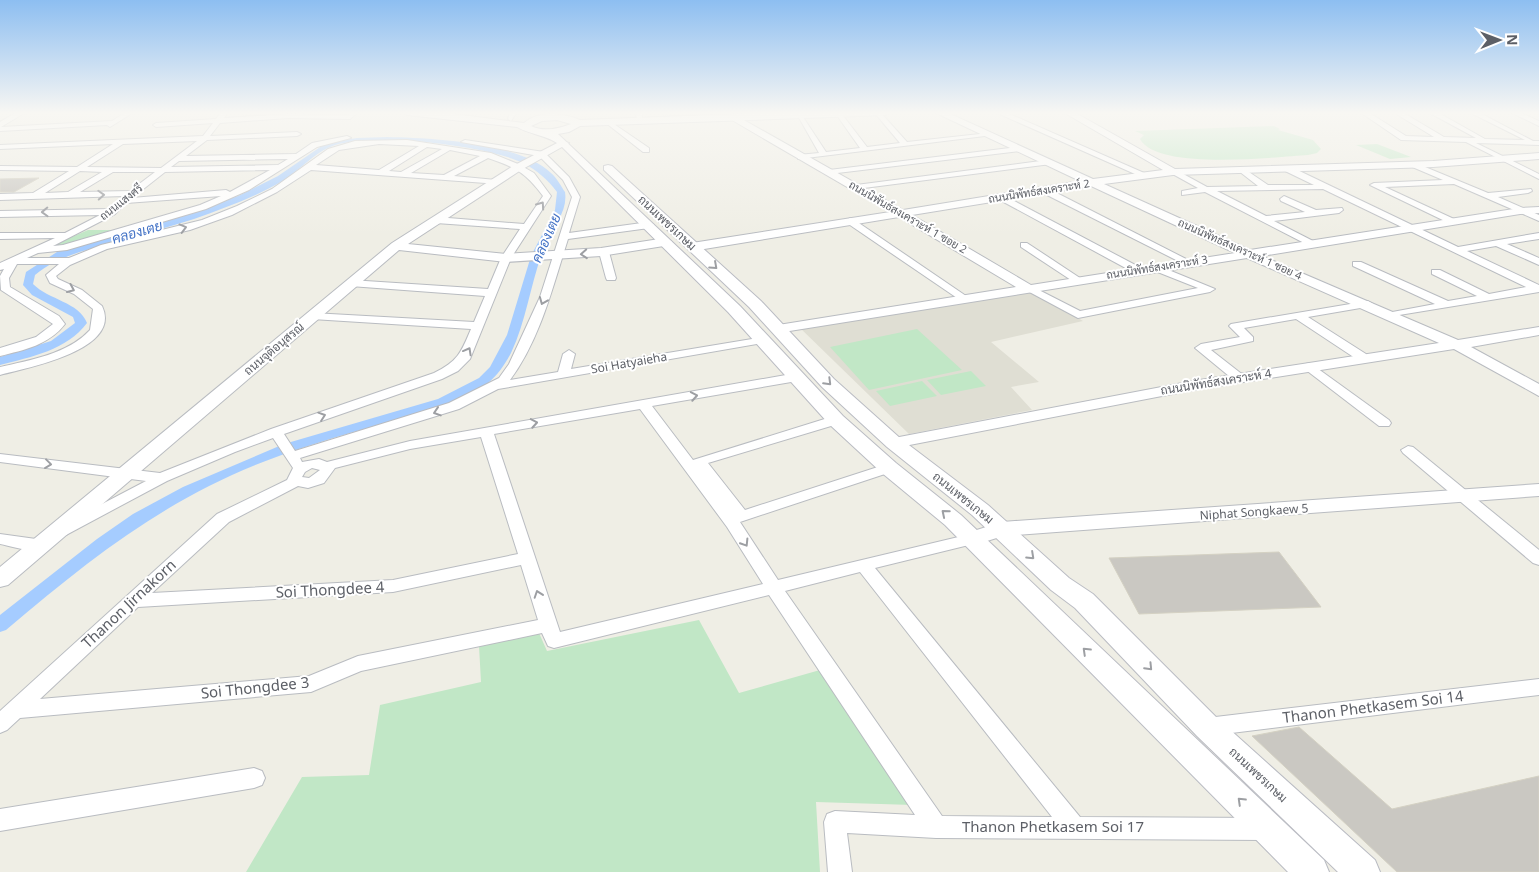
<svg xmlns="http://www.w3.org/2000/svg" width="1539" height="872" font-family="'Noto Sans',Sarabun,sans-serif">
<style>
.education{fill:#dfded3}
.green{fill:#c1e7c6}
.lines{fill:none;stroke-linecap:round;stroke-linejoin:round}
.canal{fill:#a5ccff;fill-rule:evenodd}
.building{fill:#cac8c2;stroke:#d4d1c3}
.minor-casing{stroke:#b9bcc1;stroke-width:2}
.tertiary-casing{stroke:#b9bcc1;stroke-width:2}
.secondary-casing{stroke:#babcc3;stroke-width:2}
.minor{fill:#fff;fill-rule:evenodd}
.tertiary{fill:#fff;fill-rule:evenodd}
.secondary{fill:#fff;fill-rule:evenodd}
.oneway{stroke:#9d9fa3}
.labels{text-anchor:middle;stroke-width:4;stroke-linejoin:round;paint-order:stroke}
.far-street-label{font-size:11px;fill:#5c5f66;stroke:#fff}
.street-label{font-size:12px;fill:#5c5f66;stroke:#fff}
.water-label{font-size:14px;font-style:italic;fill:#4473c6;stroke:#fff}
.near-street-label{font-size:15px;fill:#5c5f66;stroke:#fff}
</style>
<rect width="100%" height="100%" fill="#efeee5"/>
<!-- education -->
<polygon class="education" points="1025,288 1083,321 991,342 1039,382 1011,387 1032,410 909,434 798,326"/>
<!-- green -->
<g class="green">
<path d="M1274,126L1280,129L1278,130L1313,140L1321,149L1317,153L1308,155C1275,157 1157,171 1140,139L1144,135L1135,131Z"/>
<polygon points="1377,144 1411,157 1390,159 1356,145"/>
<polygon points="88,230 120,230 67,247 51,246"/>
<polygon points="917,329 962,370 869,390 830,347"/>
<polygon points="971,371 986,386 941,395 927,380"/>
<polygon points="922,381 937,396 890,406 876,391"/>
<polygon points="699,620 739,693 820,670 913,805 816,802 820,872 246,872 302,777 369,775 380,705 481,682 479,646 539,633 547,651"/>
</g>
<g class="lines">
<!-- canal -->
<path class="canal" d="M387,137C430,138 519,142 551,173C557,178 561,186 565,192C568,211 554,225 547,241C531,277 528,317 511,353C505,364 498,375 488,383C457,410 396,420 357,431C325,440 294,450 263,462C161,502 89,560 6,630L0,632V615L97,539L133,514L183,487L284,444L438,399L479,378L490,367L507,335L531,256L555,210L557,192C547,179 538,171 523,163C487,145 367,131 330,147C313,154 300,170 284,180C256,197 224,208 194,219C169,227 143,234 118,241C88,250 59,255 35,275L33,284C49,300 79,302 87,323C67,350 31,357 0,365V357L51,341L75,323L73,317L32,295L23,285L26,272L57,252L167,221L238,196L278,176L326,143L357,138Z"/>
</g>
<!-- building -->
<g class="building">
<polygon points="39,178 14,192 0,192 0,179"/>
<polygon points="1279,552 1321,607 1139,614 1109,558"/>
<polygon points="1299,727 1392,809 1539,776 1539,872 1397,872 1252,736"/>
</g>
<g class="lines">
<!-- minor casing -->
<g class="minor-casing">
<g id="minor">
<polygon points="17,112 26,112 1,127 112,121 126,112 134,112 110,127 107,125 0,131 0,122"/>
<path d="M221,112H228L224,118L288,114L348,115L351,112H358L350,119L288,118L220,123L210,136L297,132L301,134L297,136L207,140L186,156L296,154L312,143L347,136L351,138L317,147L249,190L206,209L67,250L38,253L27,258H69L101,245L202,220L237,206L272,189L328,149L355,141L407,140L491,153L518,164L534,173L551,196L511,258L470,359L458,371L442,379L284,434L295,451L449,403L499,378L509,364L540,297L572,197L563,180L539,156L461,142L465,140L544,152L569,177L580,197L569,233L649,222L654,225L649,228L568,239C553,286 540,340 510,380L558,372L563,354L569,350L575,354L571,369L764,337L768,338V342L498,389L459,409L300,458L302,462L319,459L327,462L410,441L797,373L801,374L803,377L797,381L652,406L693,460L831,417H841L843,420L841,423L708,463L745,510L884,465H894L896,468L894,471L740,522L778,580L971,534L977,535L979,539L977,543L875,568L1080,817L1265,818L1273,821L1276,829L1273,837L1265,840L936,838L847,833L852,872H828L824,822L827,814L835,811L915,815L769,595L554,648L548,646L542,633L361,671L311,692L20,718L7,730L0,733V711L217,514L287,480L293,468L273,438L235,452L167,481L66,535L60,534L58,530L60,526L146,481L0,462V454L160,473L271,429L434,373C458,361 461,353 471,329L312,319L306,316L312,313L474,322L485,296L350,286L345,283L350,280L488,289L501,258L520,229L436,223L432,220L436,217L524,224L543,196C526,173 515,167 488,158L454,176L496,180L500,182L499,184L311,170L277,192L232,215L190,230L107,249L70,265L56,276L58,279L82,290L102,306C123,350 27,368 0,375V367C30,360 68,354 90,330L93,309L74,294L50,283L46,275L59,264H17L9,278L10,287L59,316L65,324C49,345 24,350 0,356V348L36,337L53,324L1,290L0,276L4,269L0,270V263L55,238L0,239V233H65L100,215L0,217V211L110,209L124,196L0,200V194L33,193L69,171L0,170V166L77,167L113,144L0,149V145L203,136L213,123L156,127L153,125L156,123L216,119ZM197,141L161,168L87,167L123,144ZM379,144L419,146L379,170L316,165L339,150ZM427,147L442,149L401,172L389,171ZM450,150L480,156L444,175L411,173ZM288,159L278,165L171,167L179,161ZM270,170L230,192L226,190L132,198L165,172ZM80,171L102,172L68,192L45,193ZM113,172H155L130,191L80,192ZM221,196L200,205L63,245L53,246L115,214L126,203ZM640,409L727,527L763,584L560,632L494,434ZM481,437L518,554L393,580L152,593L229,522L298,486L308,488L324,483L335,468L410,449ZM312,468L320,470L309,478L302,477L305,472ZM521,565L538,620L358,656L309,676L40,699L138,607L393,592ZM860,572L1052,817L942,816L785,591Z"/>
<polygon points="510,112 517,112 511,121 508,119"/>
<polygon points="636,112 642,112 642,122 637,121"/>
<polygon points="837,112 841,113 867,147 900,143 874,112 880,112 907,142 989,133 993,135 798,159 798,155 819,153 798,116 801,114 826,152 860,148 836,114"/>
<polygon points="995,112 1005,112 1151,176 1144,178"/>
<polygon points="1360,112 1368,112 1406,136 1434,137 1393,112 1402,112 1444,137 1476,138 1428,112 1437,112 1485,139 1525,140 1469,112 1478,112 1533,141 1539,141 1539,145 1476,143 1539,174 1539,179 1466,142 1401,140"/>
<polygon points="1510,112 1519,112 1539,121 1539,126"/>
<polygon points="608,120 649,148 649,152 643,152 606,123"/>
<polygon points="1018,147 1021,147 1021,151 829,174 825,172 829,170"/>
<polygon points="1048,160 1052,162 1051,164 856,189 852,187 856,185"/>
<polygon points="1413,162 1488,193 1531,189 1532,191 1528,193 1498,197 1539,215 1539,221 1454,184 1385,187 1454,219 1455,221 1451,224 1370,185 1374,183 1443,180 1410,166 1409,164"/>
<polygon points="1283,166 1289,166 1458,247 1539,233 1539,239 1507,244 1539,258 1539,265 1496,246 1467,251 1539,285 1539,292 1387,317 1387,313 1435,304 1353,266 1353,262 1361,262 1448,301 1477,296 1432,274 1432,270 1440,270 1489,294 1526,287 1323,189 1217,191 1266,216 1305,212 1281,201 1280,199 1284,196 1316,210 1342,208 1343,210 1339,213 1274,221 1313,241 1315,243 1310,246 1205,192 1182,195 1182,191 1198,188 1169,172 1176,170 1207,187 1258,186 1240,172 1239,170 1243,168 1268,185 1314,185 1283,170"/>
<polygon points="1039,187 1045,187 1192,262 1184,264 1039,191"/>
<polygon points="1001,194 1141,268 1142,270 1133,272 998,199 998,195"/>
<polygon points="850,218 853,219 969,298 964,301 960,300 847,223 846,221"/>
<polygon points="1021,243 1027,243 1083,280 1082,282 1074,282 1021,247"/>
<polygon points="604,249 609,252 616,278 615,280 607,280 606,278 599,252"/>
<polygon points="1154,264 1215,289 1210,292 1078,318 1022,288 1023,286 1031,286 1080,311 1198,288 1150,269 1149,267"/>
<polygon points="1368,301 1373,304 1372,306 1308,317 1366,354 1368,357 1366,360 1358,360 1296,319 1244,328 1253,337 1253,341 1211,350 1243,375 1245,378 1243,381 1235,381 1195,348 1201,344 1240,337 1229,326 1231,324"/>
<polygon points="1310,363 1389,420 1391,423 1389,426 1379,426 1306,370 1304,367 1306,364"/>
<polygon points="1408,446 1413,447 1539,550 1539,565 1533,563 1403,453 1401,450"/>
<path d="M0,534L36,539L45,535L51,537L53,541C43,558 16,547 0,544Z"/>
<polygon points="1539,679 1539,695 1207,736 1200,733 1197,727 1200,721 1207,718"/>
<polygon points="254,768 262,771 265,778 262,785 254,788 0,831 0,809"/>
</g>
</g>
<!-- tertiary casing -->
<g class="tertiary-casing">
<g id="tertiary">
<path d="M934,112H946L1093,179L1163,170L1063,112H1074L1175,169L1433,161L1539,153V159L1433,167L1173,175L1104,184L1250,250L1520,208L1539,207V213L1520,214L1262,256L1458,340L1539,327V335L1471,347L1539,384V396L1454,349L1193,390L894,448L888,447L885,443L888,439L894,438L1193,381L1439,343L1247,258L777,333L770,329L772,326L1016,287L899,217L692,251L686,247L692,243L890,212L732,120L731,118L735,115L903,210L1080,181ZM1091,186L1235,253L1031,285L912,215Z"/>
<polygon points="561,141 569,143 521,170 408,244 506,254 601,248 666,238 672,242 670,245 601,256 506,262 399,250 8,585 0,587 0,567 392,243 513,166"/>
<polygon points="1539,484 1539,496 1003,536 971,546 964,544 961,539 964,534 1002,522"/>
</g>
</g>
<!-- secondary casing -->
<g class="secondary-casing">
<g id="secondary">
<path d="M403,112H439L524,123C539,110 563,113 580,120L791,112H890L886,115L580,126L569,132L558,134L740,306L843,416L896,463L961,515L1324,860L1329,872H1288L945,525L882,473L829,424L728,312L560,145C547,135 531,135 517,127L407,115ZM557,120L571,124C559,129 543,132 531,126L542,121Z"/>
<polygon points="608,165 612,166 761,301 834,379 901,439 988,505 1069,578 1093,594 1217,718 1375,860 1380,872 1338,872 1197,736 1075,608 1051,590 972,515 887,447 822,387 749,307 604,170 604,166"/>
</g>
</g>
<!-- minor -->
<use href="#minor" class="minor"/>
<!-- tertiary -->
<use href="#tertiary" class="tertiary"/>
<!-- secondary -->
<use href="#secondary" class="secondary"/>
</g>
<!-- one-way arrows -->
<defs><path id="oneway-chevron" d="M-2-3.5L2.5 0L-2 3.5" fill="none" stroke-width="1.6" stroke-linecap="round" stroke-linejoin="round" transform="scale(1.25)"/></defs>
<g class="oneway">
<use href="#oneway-chevron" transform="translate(101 195) rotate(-3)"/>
<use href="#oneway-chevron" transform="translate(541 205) rotate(-55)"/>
<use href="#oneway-chevron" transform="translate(45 212) rotate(178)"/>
<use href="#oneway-chevron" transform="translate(183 228) rotate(-15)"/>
<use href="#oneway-chevron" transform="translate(584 254) rotate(176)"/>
<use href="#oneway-chevron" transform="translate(714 266) rotate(42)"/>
<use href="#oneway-chevron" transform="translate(71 289) rotate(24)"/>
<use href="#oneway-chevron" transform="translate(543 301) rotate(112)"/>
<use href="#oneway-chevron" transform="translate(468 351) rotate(-61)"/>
<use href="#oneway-chevron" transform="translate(828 382) rotate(45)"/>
<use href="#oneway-chevron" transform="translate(694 396) rotate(-10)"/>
<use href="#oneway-chevron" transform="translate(437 412) rotate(162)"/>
<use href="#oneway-chevron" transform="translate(322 416) rotate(-19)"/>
<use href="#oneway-chevron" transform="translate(534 423) rotate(-10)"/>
<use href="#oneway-chevron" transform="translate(48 464) rotate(7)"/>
<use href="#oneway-chevron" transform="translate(945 513) rotate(-140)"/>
<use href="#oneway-chevron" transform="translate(745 543) rotate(58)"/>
<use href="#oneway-chevron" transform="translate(1031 556) rotate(43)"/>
<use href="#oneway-chevron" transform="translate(538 594) rotate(-109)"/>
<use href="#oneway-chevron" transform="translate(1086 651) rotate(-136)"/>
<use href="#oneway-chevron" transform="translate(1149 667) rotate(46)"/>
<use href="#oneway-chevron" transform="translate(1241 801) rotate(-136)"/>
</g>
<!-- sky -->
<linearGradient id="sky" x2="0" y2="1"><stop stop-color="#8dbef1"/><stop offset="0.48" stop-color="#f8f7f3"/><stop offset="1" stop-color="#f8f7f3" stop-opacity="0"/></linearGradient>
<rect width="1539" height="235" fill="url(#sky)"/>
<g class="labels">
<!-- far-street labels -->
<g class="far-street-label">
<text transform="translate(1039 191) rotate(-9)" y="4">ถนนนิพัทธ์สงเคราะห์ 2</text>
<text transform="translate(121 202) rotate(-38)" y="4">ถนนเเสงศรี</text>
<text transform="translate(908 217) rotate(30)" y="4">ถนนนิพันธ์สงเคราะห์ 1 ซอย 2</text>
<text transform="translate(1240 249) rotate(24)" y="4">ถนนนิพัทธ์สงเคราะห์ 1 ซอย 4</text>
<text transform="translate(1157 267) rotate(-9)" y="4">ถนนนิพัทธ์สงเคราะห์ 3</text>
</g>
<!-- street labels -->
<g class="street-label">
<text transform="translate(667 223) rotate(43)" y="4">ถนนเพชรเกษม</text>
<text transform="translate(274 349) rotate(-40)" y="4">ถนนจุติอนุสรณ์</text>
<text transform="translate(629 363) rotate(-10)" y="4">Soi Hatyaieha</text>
<text transform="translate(1216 382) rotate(-9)" y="4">ถนนนิพัทธ์สงเคราะห์ 4</text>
<text transform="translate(963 498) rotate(39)" y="4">ถนนเพชรเกษม</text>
<text transform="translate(1254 512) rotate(-4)" y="4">Niphat Songkaew 5</text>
<text transform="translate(1258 775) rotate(43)" y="4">ถนนเพชรเกษม</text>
</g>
<!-- water labels -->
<g class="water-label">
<text transform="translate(137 232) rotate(-16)" y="5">คลองเตย</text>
<text transform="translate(546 238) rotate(-66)" y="5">คลองเตย</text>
</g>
<!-- near-street labels -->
<g class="near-street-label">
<text transform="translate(330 590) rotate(-3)" y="5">Soi Thongdee 4</text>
<text transform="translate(129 604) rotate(-43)" y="5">Thanon Jirnakorn</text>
<text transform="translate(255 688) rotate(-6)" y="5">Soi Thongdee 3</text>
<text transform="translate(1373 707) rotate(-7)" y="5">Thanon Phetkasem Soi 14</text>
<text x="1053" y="832">Thanon Phetkasem Soi 17</text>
</g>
</g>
<!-- north arrow -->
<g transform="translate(1499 40) rotate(89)" stroke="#ffffff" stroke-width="4" paint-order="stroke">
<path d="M0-4L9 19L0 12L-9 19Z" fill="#5c5f66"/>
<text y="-8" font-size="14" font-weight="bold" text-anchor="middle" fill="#5c5f66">N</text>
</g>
</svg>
